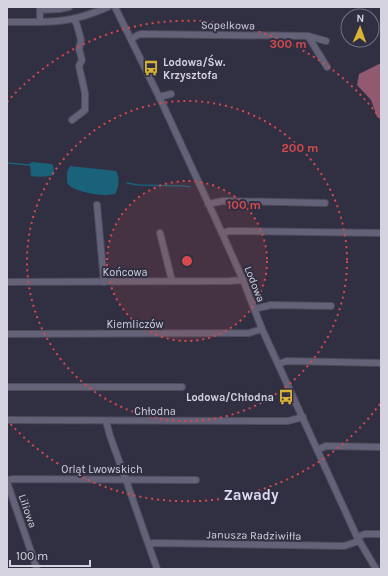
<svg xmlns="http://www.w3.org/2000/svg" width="388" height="576" font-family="Karla,sans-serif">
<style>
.forest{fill:#915a70}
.water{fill:#1a627a}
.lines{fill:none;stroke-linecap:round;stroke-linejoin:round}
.stream{stroke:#1a627a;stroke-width:1.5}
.minor-casing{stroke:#4d4c5c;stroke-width:8}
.minor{stroke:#646278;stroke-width:6}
.ring{fill:none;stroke:#d64a4d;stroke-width:2;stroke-dasharray:2 4}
.labels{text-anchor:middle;stroke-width:4;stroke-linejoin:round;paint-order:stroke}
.street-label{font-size:11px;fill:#d4d3df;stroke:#312f42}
.poi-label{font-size:11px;font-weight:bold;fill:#d4d3df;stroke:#312f42;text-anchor:start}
.district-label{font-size:15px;font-weight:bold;fill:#dddbf4;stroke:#312f42}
.centre{fill:#d64a4d;stroke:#312f42;stroke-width:2}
.ring-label{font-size:12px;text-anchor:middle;font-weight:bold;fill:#d64a4d;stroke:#312f42;stroke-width:4;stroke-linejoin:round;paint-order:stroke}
</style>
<rect width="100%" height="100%" fill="#312f42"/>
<!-- forest -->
<polygon class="forest" points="381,63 381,118 377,117 371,100 357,85 359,74"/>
<!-- water -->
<g class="water">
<path d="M32,162L52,164C54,167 55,171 53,175C48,177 36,177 31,176L30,165V163Z"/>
<path d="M70,166L116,171C120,177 119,188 115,194C114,194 109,195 108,195C100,196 72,191 68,184C67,183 67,180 67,178C67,173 67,170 70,166Z"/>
</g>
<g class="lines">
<!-- stream -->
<g class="stream">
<polyline points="7,163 30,165"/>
<polyline points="127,183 138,185 184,186 190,187"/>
</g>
<!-- minor casing -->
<g class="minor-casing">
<g id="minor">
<polyline points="115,7 163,105 222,233 243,280 262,329 278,364 357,537 376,569"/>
<path d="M7,22C27,22 47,23 66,20C81,18 94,13 108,7"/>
<polyline points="40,22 40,10 60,9 69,7"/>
<polyline points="308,36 327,67"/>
<polyline points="131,39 138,35 141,34 308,36 326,41"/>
<polyline points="159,97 171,94"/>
<polyline points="72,120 85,110 85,93 79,66 82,60 79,49 81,40 77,25 74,19"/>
<polyline points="208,204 223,201 325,203"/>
<polyline points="97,205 104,282"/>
<polyline points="160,233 172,281"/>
<polyline points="222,233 230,231 381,233"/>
<polyline points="7,282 229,281 243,280"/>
<polyline points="254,309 271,305 331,306"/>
<polyline points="7,334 249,333 262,329"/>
<polyline points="278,364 287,361 381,363"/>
<polyline points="7,387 182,387"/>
<polyline points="7,420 288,421 303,417"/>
<polyline points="106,421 110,436 126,480 157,569"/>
<polyline points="317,450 326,446 381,447"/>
<polyline points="7,480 14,479 196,480"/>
<polyline points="7,482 37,569"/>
<polyline points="357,537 365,534 381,534"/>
<polyline points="149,544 154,543 344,546 359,541"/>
</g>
</g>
<!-- minor -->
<use href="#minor" class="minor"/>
</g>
<!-- distance rings -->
<circle cx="187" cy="261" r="80" fill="#d64a4d" fill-opacity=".12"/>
<g class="ring">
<circle cx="187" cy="261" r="80"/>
<circle cx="187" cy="261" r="160"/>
<path d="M380 404A240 240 0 0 1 7 420M7 102A240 240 0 0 1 380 118"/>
</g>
<!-- icons -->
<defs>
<g id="bus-bare" transform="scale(1.2)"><path d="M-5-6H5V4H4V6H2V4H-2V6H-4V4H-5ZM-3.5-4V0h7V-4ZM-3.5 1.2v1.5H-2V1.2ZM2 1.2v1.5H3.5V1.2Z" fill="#d9b334" stroke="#312f42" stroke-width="2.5" paint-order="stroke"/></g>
</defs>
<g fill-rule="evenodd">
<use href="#bus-bare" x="151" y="68"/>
<use href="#bus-bare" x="286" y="397"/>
</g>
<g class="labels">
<!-- street labels -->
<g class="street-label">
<text transform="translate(228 25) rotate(1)" y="4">Sopelkowa</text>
<text x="125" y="276">Końcowa</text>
<text transform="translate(255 284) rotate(68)" y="4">Lodowa</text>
<text x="135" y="328">Kiemliczów</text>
<text x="155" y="415">Chłodna</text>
<text x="102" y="473">Orląt Lwowskich</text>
<text transform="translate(28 511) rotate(71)" y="4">Liliowa</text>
<text transform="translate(254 535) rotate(1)" y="4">Janusza Radziwiłła</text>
</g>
<!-- poi labels -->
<g class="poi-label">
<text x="163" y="66">Lodowa/Św.<tspan x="163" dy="13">Krzysztofa</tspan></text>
<text x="274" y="401" text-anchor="end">Lodowa/Chłodna</text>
</g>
<!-- district labels -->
<g class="district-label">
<text x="251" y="500">Zawady</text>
</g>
</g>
<circle cx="187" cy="261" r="6" class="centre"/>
<g class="ring-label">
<text x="288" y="48">300 m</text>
<text x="300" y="152">200 m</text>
<text x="244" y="209">100 m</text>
</g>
<!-- border -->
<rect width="388" height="576" fill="none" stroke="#d4d3df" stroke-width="16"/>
<!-- north arrow -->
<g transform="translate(360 28) rotate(2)"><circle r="19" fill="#312f42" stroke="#727181"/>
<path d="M0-3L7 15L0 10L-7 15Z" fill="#d9b334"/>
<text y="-6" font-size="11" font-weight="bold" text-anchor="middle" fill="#d4d3df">N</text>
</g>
<!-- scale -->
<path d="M10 560v6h80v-6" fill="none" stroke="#d4d3df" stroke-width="2"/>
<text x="16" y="560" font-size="12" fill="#d4d3df" stroke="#312f42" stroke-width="3" paint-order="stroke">100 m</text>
</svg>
